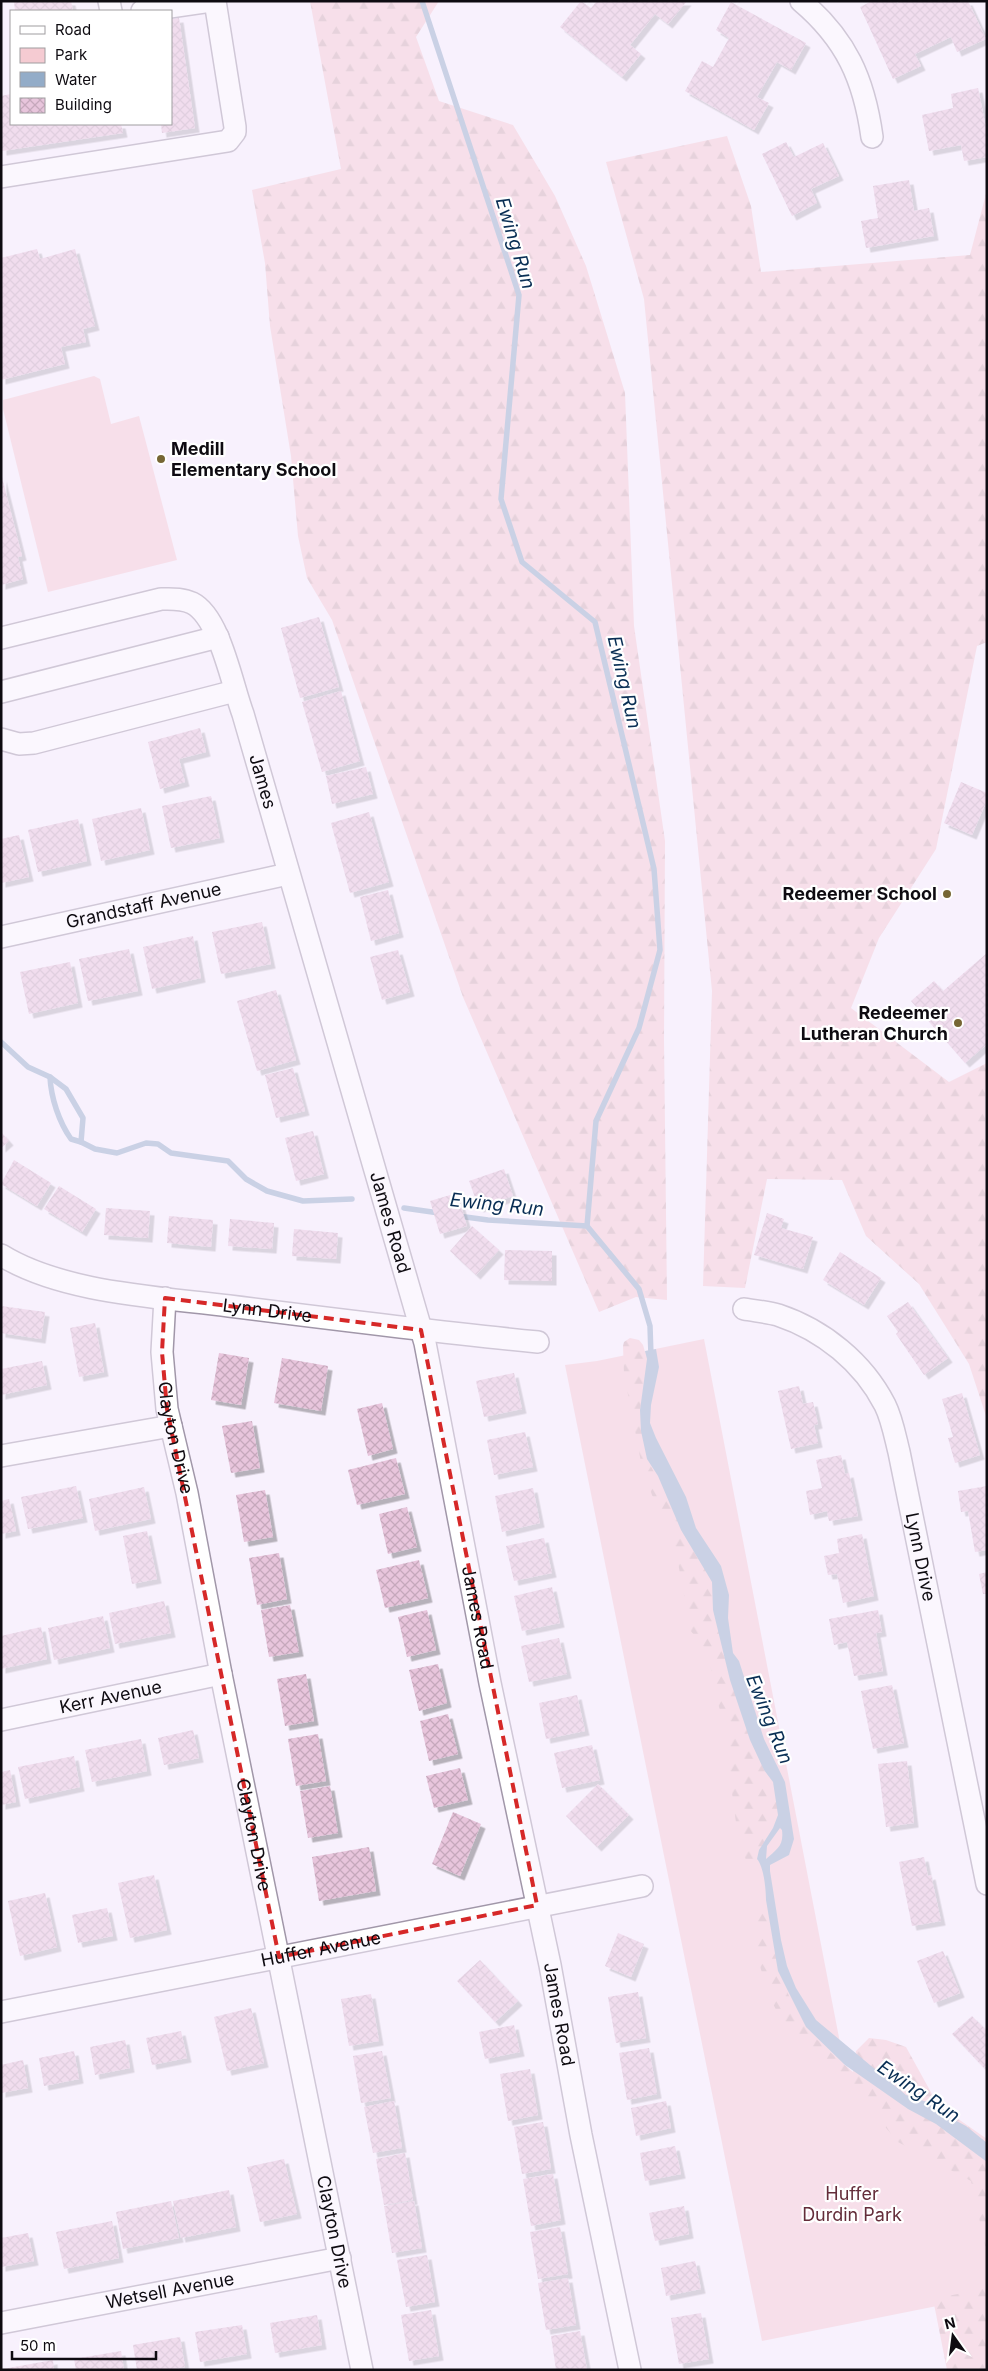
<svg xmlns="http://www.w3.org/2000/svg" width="988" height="2371" font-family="Inter,sans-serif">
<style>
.green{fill:#f5cbd2}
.forest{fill:url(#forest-firs)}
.water{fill:#93acc8;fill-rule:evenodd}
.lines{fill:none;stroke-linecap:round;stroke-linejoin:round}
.stream{stroke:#93acc8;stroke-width:5.5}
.building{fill:url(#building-cross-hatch);filter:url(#shadow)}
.minor-casing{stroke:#a197a9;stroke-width:24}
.minor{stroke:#fff;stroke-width:21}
.marked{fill:none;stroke:#d62828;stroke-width:4;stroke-dasharray:10 6;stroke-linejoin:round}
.poi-dot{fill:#766634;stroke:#fff;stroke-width:2}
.labels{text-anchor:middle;stroke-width:4.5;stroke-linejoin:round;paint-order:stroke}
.poi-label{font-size:18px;font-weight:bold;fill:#0e0b11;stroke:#fff;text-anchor:end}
.street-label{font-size:18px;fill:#0e0b11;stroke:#fff}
.park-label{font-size:18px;fill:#642d3a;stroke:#fff}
.water-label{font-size:19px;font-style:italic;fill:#092e54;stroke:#fff}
</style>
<defs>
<pattern id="forest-firs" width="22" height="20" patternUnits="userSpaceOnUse" patternTransform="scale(1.25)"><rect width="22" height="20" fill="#f5cbd2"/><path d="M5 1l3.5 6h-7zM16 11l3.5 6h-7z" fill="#d1adb3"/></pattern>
<pattern id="building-cross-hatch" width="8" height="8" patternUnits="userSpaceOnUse" patternTransform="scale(1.25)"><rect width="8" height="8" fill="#e8c5dc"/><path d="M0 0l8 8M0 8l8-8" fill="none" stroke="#c6a8bc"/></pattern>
<filter id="shadow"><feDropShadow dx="4.5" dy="4.5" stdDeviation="0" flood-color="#0004"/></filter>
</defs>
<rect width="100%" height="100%" fill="#f8f1fd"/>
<!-- green -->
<g class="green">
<polygon points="94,376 100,379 111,424 139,416 177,560 48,592 3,409 3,400"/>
<polygon points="704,1339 847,2079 987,2156 987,2296 762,2341 565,1365 597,1361"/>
</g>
<!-- forest -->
<g class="forest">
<polygon points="310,1 439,1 416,37 439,101 513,125 555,196 586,266 625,393 634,626 665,841 664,1040 667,1300 636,1297 599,1312 463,997 332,620 307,578 298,536 291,456 270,326 265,263 252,190 341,169"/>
<polygon points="727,136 751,206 761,272 970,255 987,190 987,642 977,646 936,849 879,938 851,1008 949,1082 987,1063 985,1100 987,1419 969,1364 919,1284 866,1236 842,1180 767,1179 745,1288 703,1286 712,991 644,299 606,162"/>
<path d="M630,1338L639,1340L643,1345L647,1359L640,1410L647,1459L712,1582L713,1610L764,1770C776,1786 783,1810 773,1829C767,1840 759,1846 757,1859L752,1863L747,1861L743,1855L737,1830L730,1778L728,1738L717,1700L712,1672L704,1647L685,1624V1600L673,1536L652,1495L641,1462L624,1374L623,1346L624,1342Z"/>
<path d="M760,1900H766C772,1941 781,1993 806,2027C819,2044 837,2058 853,2072L856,2051L869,2038L886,2040L906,2047L938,2105L987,2139V2254L971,2181L898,2142L852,2088L824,2062L811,2055L791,2039L768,1994L758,1959L755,1912L757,1903Z"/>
<polygon points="987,2288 987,2370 947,2370 933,2299"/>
</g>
<!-- water -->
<path class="water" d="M656,1349L659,1367L651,1405L650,1423L656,1438L686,1497L696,1528L721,1566L729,1595L728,1618L733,1653L739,1661L764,1739L785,1782L794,1839L789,1855L770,1865V1871L781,1940L787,1966L796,1988L816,2020L906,2095L942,2107L951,2118L966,2126L987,2143V2162L936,2124L908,2109L845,2065L806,2027L778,1971L766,1900C766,1890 764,1867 757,1859L759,1850L773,1828L778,1815L773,1782L764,1770L750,1740L730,1680L713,1610L712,1582L681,1530L658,1476L647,1459L641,1431L640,1410L647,1359L645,1351ZM780,1828L782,1830C784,1846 777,1849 766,1859L767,1846Z"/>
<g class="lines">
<!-- stream -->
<g class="stream">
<polyline points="422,1 519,295 501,499 522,562 595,622 654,869 660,950 639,1028 596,1121 587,1226 639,1289 650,1326 651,1356"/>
<polyline points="1,1042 28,1067 50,1077 66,1089 83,1118 81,1142 95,1149 117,1153 146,1143 158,1144 171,1153 228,1161 246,1179 267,1191 303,1201 352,1199"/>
<path d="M50,1077C51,1098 59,1122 71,1139L81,1142"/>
<polyline points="404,1208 439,1213"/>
<polyline points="458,1216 488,1220 587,1226"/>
</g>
</g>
<!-- building -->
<g class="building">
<polygon points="14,1 71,1 73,11 15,11"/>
<polygon points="581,1 591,8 597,1 687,1 668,24 655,14 630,45 641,54 622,77 560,27"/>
<polygon points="872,1 896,1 897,3 901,1 968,1 986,39 957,52 951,37 915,54 921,66 893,79 860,7"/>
<polygon points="731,2 806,43 791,70 777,62 757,97 769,103 754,130 685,91 702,61 713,67 729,38 716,30"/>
<polygon points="179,18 195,128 162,133 161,124 171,124 171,19"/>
<polygon points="978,88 987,133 987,157 964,161 961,145 929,151 922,115 953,108 951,94"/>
<polygon points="11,94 11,124 121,124 123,133 2,151 1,96"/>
<polygon points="786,142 794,157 823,143 839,176 811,189 817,203 792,216 762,154"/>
<polygon points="909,180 914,211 929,208 934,236 866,248 861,221 878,218 873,186"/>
<polygon points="37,249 40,259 75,249 95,326 83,329 86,342 61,347 65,364 1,380 1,258"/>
<polygon points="2,477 22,556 18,557 23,579 1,585"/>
<polygon points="319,617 339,687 300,698 281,628"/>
<polygon points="341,691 360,761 322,772 302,702"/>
<polygon points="200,728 206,752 179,759 185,782 160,789 148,742"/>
<polygon points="366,767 373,794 332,804 326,776"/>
<polygon points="961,782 987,793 987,800 972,835 944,823"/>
<polygon points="211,796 220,838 171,848 162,806"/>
<polygon points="141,808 150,850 101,861 92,819"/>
<polygon points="369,812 389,882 350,893 331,823"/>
<polygon points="78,819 87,861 38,872 28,830"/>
<polygon points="19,835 29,877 1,883 1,839"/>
<polygon points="388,890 399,933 371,941 360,897"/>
<polygon points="262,922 271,964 221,974 212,932"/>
<polygon points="193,936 201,978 152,989 143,947"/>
<polygon points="129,949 138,991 88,1001 79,959"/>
<polygon points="398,950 410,992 382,1000 370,957"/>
<polygon points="987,953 987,1044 965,1063 911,1001 934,981 943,991"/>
<polygon points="70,962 78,1003 29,1014 20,972"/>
<polygon points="276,990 296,1060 257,1071 237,1001"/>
<polygon points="293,1068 305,1111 276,1118 265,1075"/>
<polygon points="313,1131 324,1174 296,1181 285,1138"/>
<polygon points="1,1132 9,1141 1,1148"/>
<polygon points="14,1160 51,1183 37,1206 1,1184"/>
<polygon points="504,1169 513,1196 479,1208 469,1181"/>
<polygon points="59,1186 96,1209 82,1232 44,1209"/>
<polygon points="457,1193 467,1226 440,1234 430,1201"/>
<polygon points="106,1208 150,1211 148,1238 104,1235"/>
<polygon points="767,1213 784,1219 781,1228 813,1237 803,1269 754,1255"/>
<polygon points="169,1216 213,1220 211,1247 167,1243"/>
<polygon points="230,1219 274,1223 272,1249 228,1246"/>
<polygon points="472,1226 499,1250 476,1275 450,1251"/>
<polygon points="294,1229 338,1233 336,1259 292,1256"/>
<polygon points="505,1250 552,1251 552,1281 504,1280"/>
<polygon points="840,1252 881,1278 864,1305 823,1280"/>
<polygon points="908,1302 948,1358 924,1375 896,1334 898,1332 887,1316"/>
<polygon points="1,1306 45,1312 41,1339 1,1333"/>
<polygon points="95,1323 104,1372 79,1377 70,1328"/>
<polygon points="219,1353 249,1358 241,1405 211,1400"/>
<polygon points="282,1358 328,1366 321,1411 274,1403"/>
<polygon points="42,1361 47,1385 1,1395 1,1369"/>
<polygon points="514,1373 522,1409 484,1417 476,1381"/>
<polygon points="799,1386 803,1404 813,1402 818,1424 814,1425 818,1443 791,1449 778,1391"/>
<polygon points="962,1393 980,1455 955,1463 948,1438 953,1437 942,1399"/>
<polygon points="382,1403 393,1449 368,1456 357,1409"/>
<polygon points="252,1421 260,1468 231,1473 222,1426"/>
<polygon points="525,1432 533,1467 494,1475 487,1440"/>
<polygon points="841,1455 845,1474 849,1473 858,1516 829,1521 827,1511 810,1515 806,1491 822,1488 816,1460"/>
<polygon points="396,1458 405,1494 357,1505 348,1470"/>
<polygon points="76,1486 83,1518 28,1529 21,1497"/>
<polygon points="987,1486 987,1550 975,1552 968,1511 961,1512 958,1491"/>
<polygon points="144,1487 151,1519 95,1531 89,1499"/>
<polygon points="533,1488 540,1523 502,1532 495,1496"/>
<polygon points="265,1490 273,1537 244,1542 236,1495"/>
<polygon points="9,1499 16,1531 1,1534 1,1501"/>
<polygon points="407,1507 417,1547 388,1554 379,1514"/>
<polygon points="147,1531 157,1579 132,1584 123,1536"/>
<polygon points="862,1534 874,1596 843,1603 837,1574 828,1575 824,1556 839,1553 837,1539"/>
<polygon points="544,1538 552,1573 514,1581 506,1546"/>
<polygon points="279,1553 287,1599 257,1605 249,1558"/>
<polygon points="419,1560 428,1598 385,1608 376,1570"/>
<polygon points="987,1572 987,1594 983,1594 979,1574"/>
<polygon points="552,1587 560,1623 522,1631 514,1596"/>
<polygon points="164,1601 171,1633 115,1644 109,1613"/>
<polygon points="290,1605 299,1652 269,1657 261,1610"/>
<polygon points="427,1610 436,1650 407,1657 398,1617"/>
<polygon points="878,1610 882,1632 876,1633 883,1671 854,1676 847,1642 834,1645 829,1619"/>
<polygon points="103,1616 110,1648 54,1660 48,1628"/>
<polygon points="41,1627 47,1659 1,1669 1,1636"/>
<polygon points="559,1638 567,1674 529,1682 521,1646"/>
<polygon points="438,1664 447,1703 419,1711 409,1670"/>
<polygon points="306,1674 314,1721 285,1726 277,1679"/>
<polygon points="892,1685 904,1743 873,1749 861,1691"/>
<polygon points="577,1695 585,1731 546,1739 539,1703"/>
<polygon points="448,1714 458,1754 429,1761 420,1721"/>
<polygon points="193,1730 199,1758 164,1765 158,1738"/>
<polygon points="318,1734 326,1781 296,1786 288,1739"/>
<polygon points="141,1739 147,1771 92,1782 85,1750"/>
<polygon points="592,1745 600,1780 562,1788 554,1753"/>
<polygon points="74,1756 80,1787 25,1799 18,1767"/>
<polygon points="907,1761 914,1823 886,1827 878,1764"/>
<polygon points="460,1768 468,1800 434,1808 426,1776"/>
<polygon points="10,1770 16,1802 1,1805 1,1772"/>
<polygon points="598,1784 629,1815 597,1847 566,1816"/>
<polygon points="330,1786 338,1833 308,1838 300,1791"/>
<polygon points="453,1812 481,1824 460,1876 432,1864"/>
<polygon points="369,1847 376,1891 319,1901 312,1857"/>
<polygon points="924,1857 928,1876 931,1875 941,1921 912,1926 899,1862"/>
<polygon points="154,1875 167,1930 130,1938 118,1883"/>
<polygon points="45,1893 57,1947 20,1956 8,1901"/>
<polygon points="107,1908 113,1936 78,1943 72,1915"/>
<polygon points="618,1933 644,1944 631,1977 605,1966"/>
<polygon points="943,1951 960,1993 934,2003 917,1961"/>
<polygon points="480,1960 518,2001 495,2022 457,1981"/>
<polygon points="638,1992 646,2038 616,2043 608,1997"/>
<polygon points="371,1994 379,2041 349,2046 341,1999"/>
<polygon points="251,2008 264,2063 227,2071 214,2017"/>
<polygon points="972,2016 987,2031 987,2065 984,2068 952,2034"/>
<polygon points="514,2025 520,2052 485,2059 479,2032"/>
<polygon points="181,2031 187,2058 152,2065 146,2038"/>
<polygon points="125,2040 130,2068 95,2075 90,2047"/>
<polygon points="649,2048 657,2094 627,2100 619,2053"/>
<polygon points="74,2051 79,2079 44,2086 39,2058"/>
<polygon points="382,2051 391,2098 361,2103 353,2056"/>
<polygon points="23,2060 28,2088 1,2093 1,2065"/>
<polygon points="530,2069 538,2115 508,2121 500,2074"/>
<polygon points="394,2101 402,2148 373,2153 364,2107"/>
<polygon points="666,2101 671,2128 636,2136 631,2108"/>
<polygon points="543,2122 551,2169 522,2174 514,2127"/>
<polygon points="675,2146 681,2174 645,2181 640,2153"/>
<polygon points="405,2153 413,2200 384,2205 376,2159"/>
<polygon points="284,2159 297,2214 260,2222 247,2167"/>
<polygon points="553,2174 561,2220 531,2226 523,2179"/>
<polygon points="229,2190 236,2227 181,2238 173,2201"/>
<polygon points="171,2201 179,2238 123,2249 116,2212"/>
<polygon points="414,2201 422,2248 392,2253 384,2206"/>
<polygon points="684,2206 689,2234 655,2241 649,2213"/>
<polygon points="112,2221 119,2258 64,2269 56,2232"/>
<polygon points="560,2227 568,2274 538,2279 530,2232"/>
<polygon points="28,2233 34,2261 1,2267 1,2238"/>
<polygon points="427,2255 435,2302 406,2307 397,2260"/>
<polygon points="695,2261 701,2289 666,2296 661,2268"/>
<polygon points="568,2278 576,2325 546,2330 538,2283"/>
<polygon points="431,2310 439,2356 409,2361 401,2315"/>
<polygon points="701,2313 709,2359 679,2364 671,2318"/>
<polygon points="317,2315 322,2345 275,2353 270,2323"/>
<polygon points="242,2325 247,2354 200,2362 195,2332"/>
<polygon points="580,2331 587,2370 556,2370 551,2336"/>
<polygon points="180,2337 185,2367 168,2370 137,2370 133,2345"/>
<polygon points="121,2351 124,2370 76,2370 74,2359"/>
<polygon points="53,2360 54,2370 3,2370 3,2369"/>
</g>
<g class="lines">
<!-- minor casing -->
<g class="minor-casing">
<g id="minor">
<polyline points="109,1 111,11"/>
<path d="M801,1C846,39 864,79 872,137"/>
<polyline points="142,11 211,1"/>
<polyline points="1,177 228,141 235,132 235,127 215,1"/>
<path id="s1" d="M1,638L161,599C171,599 182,598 192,603C220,617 232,685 243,714L425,1343L490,1683L550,1965L581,2135L630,2370"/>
<polyline points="1,692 218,637"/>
<polyline points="1,739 19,744 34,743 235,691"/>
<path id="s2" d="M1,937L288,874"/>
<path id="s3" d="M1,1255C62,1293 159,1297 229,1306C332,1319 435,1332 538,1342"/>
<path id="s4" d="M165,1298L162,1352L167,1409L187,1493L221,1674L362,2370"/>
<path id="s5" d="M744,1309C755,1311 768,1312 778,1315C823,1330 863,1362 885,1405C892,1419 895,1436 899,1452L987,1884"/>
<polyline points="1,1456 171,1426"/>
<path id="s6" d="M1,1720L221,1674"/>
<path id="s7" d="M1,2012L642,1886"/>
<path id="s8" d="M1,2323L340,2258"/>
</g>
</g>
<!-- minor -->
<use href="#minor" class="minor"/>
</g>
<!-- marked area -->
<path d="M0 0H988V2371H0ZM165,1298L421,1330L537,1905L279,1957L167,1409L162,1352Z" fill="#f8f1fd" fill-opacity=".55" fill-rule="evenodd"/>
<path class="marked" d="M165,1298L421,1330L537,1905L279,1957L167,1409L162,1352Z"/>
<!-- markers -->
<g class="poi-dot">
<circle cx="161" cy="459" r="5"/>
<circle cx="947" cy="894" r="5"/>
<circle cx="958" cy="1023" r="5"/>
</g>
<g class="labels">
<!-- poi labels -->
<g class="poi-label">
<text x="171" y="455" text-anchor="start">Medill<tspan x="171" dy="21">Elementary School</tspan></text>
<text x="937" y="900">Redeemer School</text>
<text x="948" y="1019">Redeemer<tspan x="948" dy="21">Lutheran Church</tspan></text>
</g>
<!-- street labels -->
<g class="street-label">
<text dy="6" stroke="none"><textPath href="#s1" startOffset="391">James</textPath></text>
<text dy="6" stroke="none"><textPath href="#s2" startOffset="146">Grandstaff Avenue</textPath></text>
<text dy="6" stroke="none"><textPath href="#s1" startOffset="850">James Road</textPath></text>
<text dy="6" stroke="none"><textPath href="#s3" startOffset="274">Lynn Drive</textPath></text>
<text dy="6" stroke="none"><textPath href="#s4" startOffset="141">Clayton Drive</textPath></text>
<text dy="6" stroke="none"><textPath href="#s5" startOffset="334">Lynn Drive</textPath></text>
<text dy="6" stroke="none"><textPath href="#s1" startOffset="1255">James Road</textPath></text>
<text dy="6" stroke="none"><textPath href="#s6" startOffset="112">Kerr Avenue</textPath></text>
<text dy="6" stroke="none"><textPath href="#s4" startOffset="546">Clayton Drive</textPath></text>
<text dy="6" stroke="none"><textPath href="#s7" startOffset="326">Huffer Avenue</textPath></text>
<text dy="6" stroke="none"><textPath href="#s1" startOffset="1660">James Road</textPath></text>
<text dy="6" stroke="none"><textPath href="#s4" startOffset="951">Clayton Drive</textPath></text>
<text dy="6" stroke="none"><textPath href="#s8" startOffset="172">Wetsell Avenue</textPath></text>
</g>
<!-- park labels -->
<g class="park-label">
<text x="852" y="2200">Huffer<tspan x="852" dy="21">Durdin Park</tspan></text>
</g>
<!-- water labels -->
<g class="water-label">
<text transform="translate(516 243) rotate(73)" y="7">Ewing Run</text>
<text transform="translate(625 682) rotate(77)" y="7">Ewing Run</text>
<text transform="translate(497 1204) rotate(6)" y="7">Ewing Run</text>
<text transform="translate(770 1719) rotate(68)" y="7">Ewing Run</text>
<text transform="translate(919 2091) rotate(34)" y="7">Ewing Run</text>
</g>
</g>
<!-- border -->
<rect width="988" height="2371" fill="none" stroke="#0e0b11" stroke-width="5"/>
<!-- legend -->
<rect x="10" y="10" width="162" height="115" fill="#ffffff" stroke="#9f9da0"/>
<rect x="20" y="26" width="25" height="8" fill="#ffffff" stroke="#9f9da0"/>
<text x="55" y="35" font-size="15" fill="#0e0b11">Road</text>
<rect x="20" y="48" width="25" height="15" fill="#f5cbd2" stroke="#9f9da0"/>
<text x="55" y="60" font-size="15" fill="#0e0b11">Park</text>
<rect x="20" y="72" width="25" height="15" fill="#93acc8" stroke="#9f9da0"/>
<text x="55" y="85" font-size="15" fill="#0e0b11">Water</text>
<rect x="20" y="98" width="25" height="15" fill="url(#building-cross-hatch)" stroke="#9f9da0"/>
<text x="55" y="110" font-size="15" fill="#0e0b11">Building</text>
<!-- north arrow -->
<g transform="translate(953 2336) rotate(346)" stroke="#ffffff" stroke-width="4" paint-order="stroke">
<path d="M0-4L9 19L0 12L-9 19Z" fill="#0e0b11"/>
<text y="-8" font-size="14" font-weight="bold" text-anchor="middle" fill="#0e0b11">N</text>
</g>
<!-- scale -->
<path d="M12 2351v8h144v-8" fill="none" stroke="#0e0b11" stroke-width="2.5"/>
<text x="20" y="2351" font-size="15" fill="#0e0b11" stroke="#ffffff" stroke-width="4" paint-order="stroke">50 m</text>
</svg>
